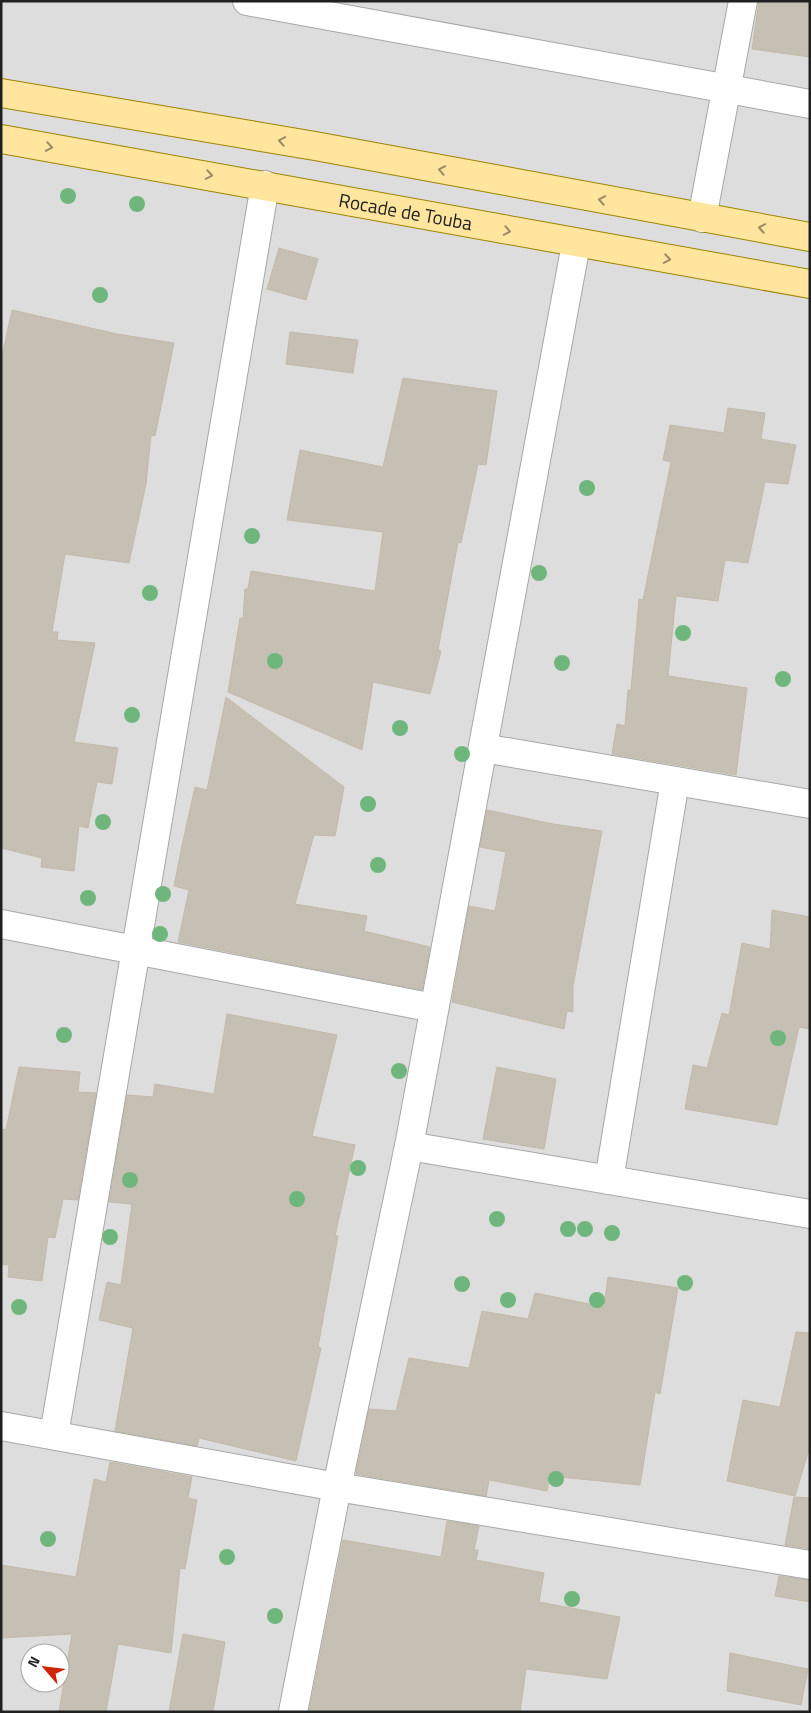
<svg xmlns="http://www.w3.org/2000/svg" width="811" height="1713" font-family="'Titillium Web',sans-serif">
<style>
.residential{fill:#dedddd;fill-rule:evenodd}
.building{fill:#c6bfb4;stroke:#c4b9a7}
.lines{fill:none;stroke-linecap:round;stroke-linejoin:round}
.street-casing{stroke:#a7a7a7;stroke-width:30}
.primary-casing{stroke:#9c8300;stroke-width:30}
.street{stroke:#fff;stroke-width:28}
.primary{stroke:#ffe59d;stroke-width:28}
.tree{fill:#6fb67c}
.oneway{stroke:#9b8c65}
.labels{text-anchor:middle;stroke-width:4;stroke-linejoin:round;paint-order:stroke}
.street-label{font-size:19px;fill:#202020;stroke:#fff}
</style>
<rect width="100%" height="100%" fill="#f1efe6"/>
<!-- residential -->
<path class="residential" d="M1,1H810V1712H1ZM30,1653H60V1683H30Z"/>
<!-- building -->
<g class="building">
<polygon points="759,1 810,1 810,57 752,49"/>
<polygon points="279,248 318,259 306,300 267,289"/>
<polygon points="12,310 117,334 174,343 155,436 151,435 146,484 129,563 65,554 52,632 58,632 57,640 95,643 74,742 118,748 112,784 97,782 88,828 79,826 74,871 41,867 42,858 1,848 1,361"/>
<polygon points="290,332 358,340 353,373 286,364"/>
<polygon points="403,378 497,391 486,465 478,464 461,543 458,542 438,650 441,651 430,694 373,682 362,750 228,692 240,618 243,619 245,589 248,589 251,571 375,591 383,532 287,520 300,450 383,467"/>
<polygon points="728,408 765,413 761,439 796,445 788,484 765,482 748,563 725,560 718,601 676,596 668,676 747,688 736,775 612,754 617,724 625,726 628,690 631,690 639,599 643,600 671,462 663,460 670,425 724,433"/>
<polygon points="226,697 344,787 335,836 314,835 295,904 367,916 364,931 430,947 422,990 178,942 189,890 174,886 183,841 195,787 207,790"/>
<polygon points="487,810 553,824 602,831 573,986 573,1012 567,1011 564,1029 452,1002 469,906 495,911 506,852 480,847"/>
<polygon points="772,910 810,917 810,1029 799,1027 777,1125 685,1109 693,1065 707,1068 722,1013 729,1015 742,943 770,949"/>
<polygon points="227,1014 337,1035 312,1136 355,1145 335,1236 338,1236 318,1347 321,1348 296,1461 199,1438 197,1446 115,1431 133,1328 99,1320 107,1282 121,1285 132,1204 109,1202 127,1095 153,1097 155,1084 214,1094"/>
<polygon points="19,1067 80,1072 78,1092 96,1093 78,1200 63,1199 55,1238 48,1237 42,1281 8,1277 9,1265 1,1264 1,1129 6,1130"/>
<polygon points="497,1067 556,1079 544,1149 483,1139"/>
<polygon points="608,1277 678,1288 660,1394 655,1392 640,1485 550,1476 547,1491 489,1480 486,1496 356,1474 369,1409 396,1411 409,1358 469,1368 482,1311 528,1319 535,1293 604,1307"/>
<polygon points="796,1332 810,1333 810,1446 795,1496 727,1481 743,1400 780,1407"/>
<polygon points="110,1462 192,1477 188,1498 197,1500 185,1569 180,1568 171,1653 118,1644 106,1712 59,1712 72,1634 1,1638 1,1565 76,1577 94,1479 106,1482"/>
<polygon points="794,1497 810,1498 810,1549 785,1545"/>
<polygon points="447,1521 479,1526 474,1550 478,1550 476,1560 544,1573 539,1602 620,1617 607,1679 526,1669 520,1712 309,1712 343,1540 441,1557"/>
<polygon points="779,1576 810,1580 810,1602 775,1596"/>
<polygon points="183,1634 225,1642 213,1712 169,1712"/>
<polygon points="730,1653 808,1669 801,1705 727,1691"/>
</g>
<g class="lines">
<!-- street casing -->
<g class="street-casing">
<g id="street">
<polyline points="247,1 810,104"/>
<polyline points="702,218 743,1"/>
<polyline points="483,748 810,804"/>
<polyline points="1,924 434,1008"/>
<polyline points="409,1146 810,1214"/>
<polyline points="609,1180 675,781"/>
<polyline points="1,1426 337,1487 810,1565"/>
<polyline points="54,1435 265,185"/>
<polyline points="293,1712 337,1487 409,1146 576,244"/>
</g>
</g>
<!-- primary casing -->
<g class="primary-casing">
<g id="primary">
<polyline points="1,93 315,146 810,237"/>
<path id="s1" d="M1,139L810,284"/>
</g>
</g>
<!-- street -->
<use href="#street" class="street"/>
<!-- primary -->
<use href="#primary" class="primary"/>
</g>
<!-- trees -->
<g class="tree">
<circle cx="68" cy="196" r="8"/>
<circle cx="137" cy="204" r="8"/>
<circle cx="100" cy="295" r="8"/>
<circle cx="587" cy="488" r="8"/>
<circle cx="252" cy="536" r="8"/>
<circle cx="539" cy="573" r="8"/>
<circle cx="150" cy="593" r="8"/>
<circle cx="683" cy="633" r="8"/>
<circle cx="275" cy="661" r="8"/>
<circle cx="562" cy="663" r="8"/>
<circle cx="783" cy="679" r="8"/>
<circle cx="132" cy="715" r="8"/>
<circle cx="400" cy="728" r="8"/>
<circle cx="462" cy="754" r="8"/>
<circle cx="368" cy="804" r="8"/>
<circle cx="103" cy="822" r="8"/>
<circle cx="378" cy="865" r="8"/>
<circle cx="163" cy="894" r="8"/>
<circle cx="88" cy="898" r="8"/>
<circle cx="160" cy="934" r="8"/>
<circle cx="64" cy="1035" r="8"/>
<circle cx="778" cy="1038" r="8"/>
<circle cx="399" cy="1071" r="8"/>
<circle cx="358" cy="1168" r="8"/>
<circle cx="130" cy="1180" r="8"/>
<circle cx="297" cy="1199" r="8"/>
<circle cx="497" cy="1219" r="8"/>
<circle cx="568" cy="1229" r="8"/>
<circle cx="585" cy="1229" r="8"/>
<circle cx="612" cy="1233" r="8"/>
<circle cx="110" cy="1237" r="8"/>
<circle cx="685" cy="1283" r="8"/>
<circle cx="462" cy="1284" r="8"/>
<circle cx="508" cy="1300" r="8"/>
<circle cx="597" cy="1300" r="8"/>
<circle cx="19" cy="1307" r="8"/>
<circle cx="556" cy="1479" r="8"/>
<circle cx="48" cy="1539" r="8"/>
<circle cx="227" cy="1557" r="8"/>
<circle cx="572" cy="1599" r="8"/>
<circle cx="275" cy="1616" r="8"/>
</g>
<!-- one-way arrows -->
<defs><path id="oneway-chevron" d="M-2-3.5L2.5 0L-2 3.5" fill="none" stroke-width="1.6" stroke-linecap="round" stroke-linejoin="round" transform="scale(1.25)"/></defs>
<g class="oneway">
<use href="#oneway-chevron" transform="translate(282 141) rotate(-170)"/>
<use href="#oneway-chevron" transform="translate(49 147) rotate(10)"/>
<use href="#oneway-chevron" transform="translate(442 170) rotate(-169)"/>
<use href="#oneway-chevron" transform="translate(209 175) rotate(10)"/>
<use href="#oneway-chevron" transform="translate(602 200) rotate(-170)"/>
<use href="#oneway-chevron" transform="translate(762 228) rotate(-170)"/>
<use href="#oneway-chevron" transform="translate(507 231) rotate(11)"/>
<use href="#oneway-chevron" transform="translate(667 259) rotate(10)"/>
</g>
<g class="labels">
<!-- street labels -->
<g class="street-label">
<text dy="7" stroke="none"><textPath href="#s1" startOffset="411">Rocade de Touba</textPath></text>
</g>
</g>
<!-- border -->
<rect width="811" height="1713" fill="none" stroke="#202020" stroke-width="5"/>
<!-- north arrow -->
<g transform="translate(45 1668) rotate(298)"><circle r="24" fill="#ffffff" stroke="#a6a6a6"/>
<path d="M0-4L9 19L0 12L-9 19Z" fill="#d02400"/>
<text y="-8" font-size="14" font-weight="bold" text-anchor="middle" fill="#202020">N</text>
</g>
</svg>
